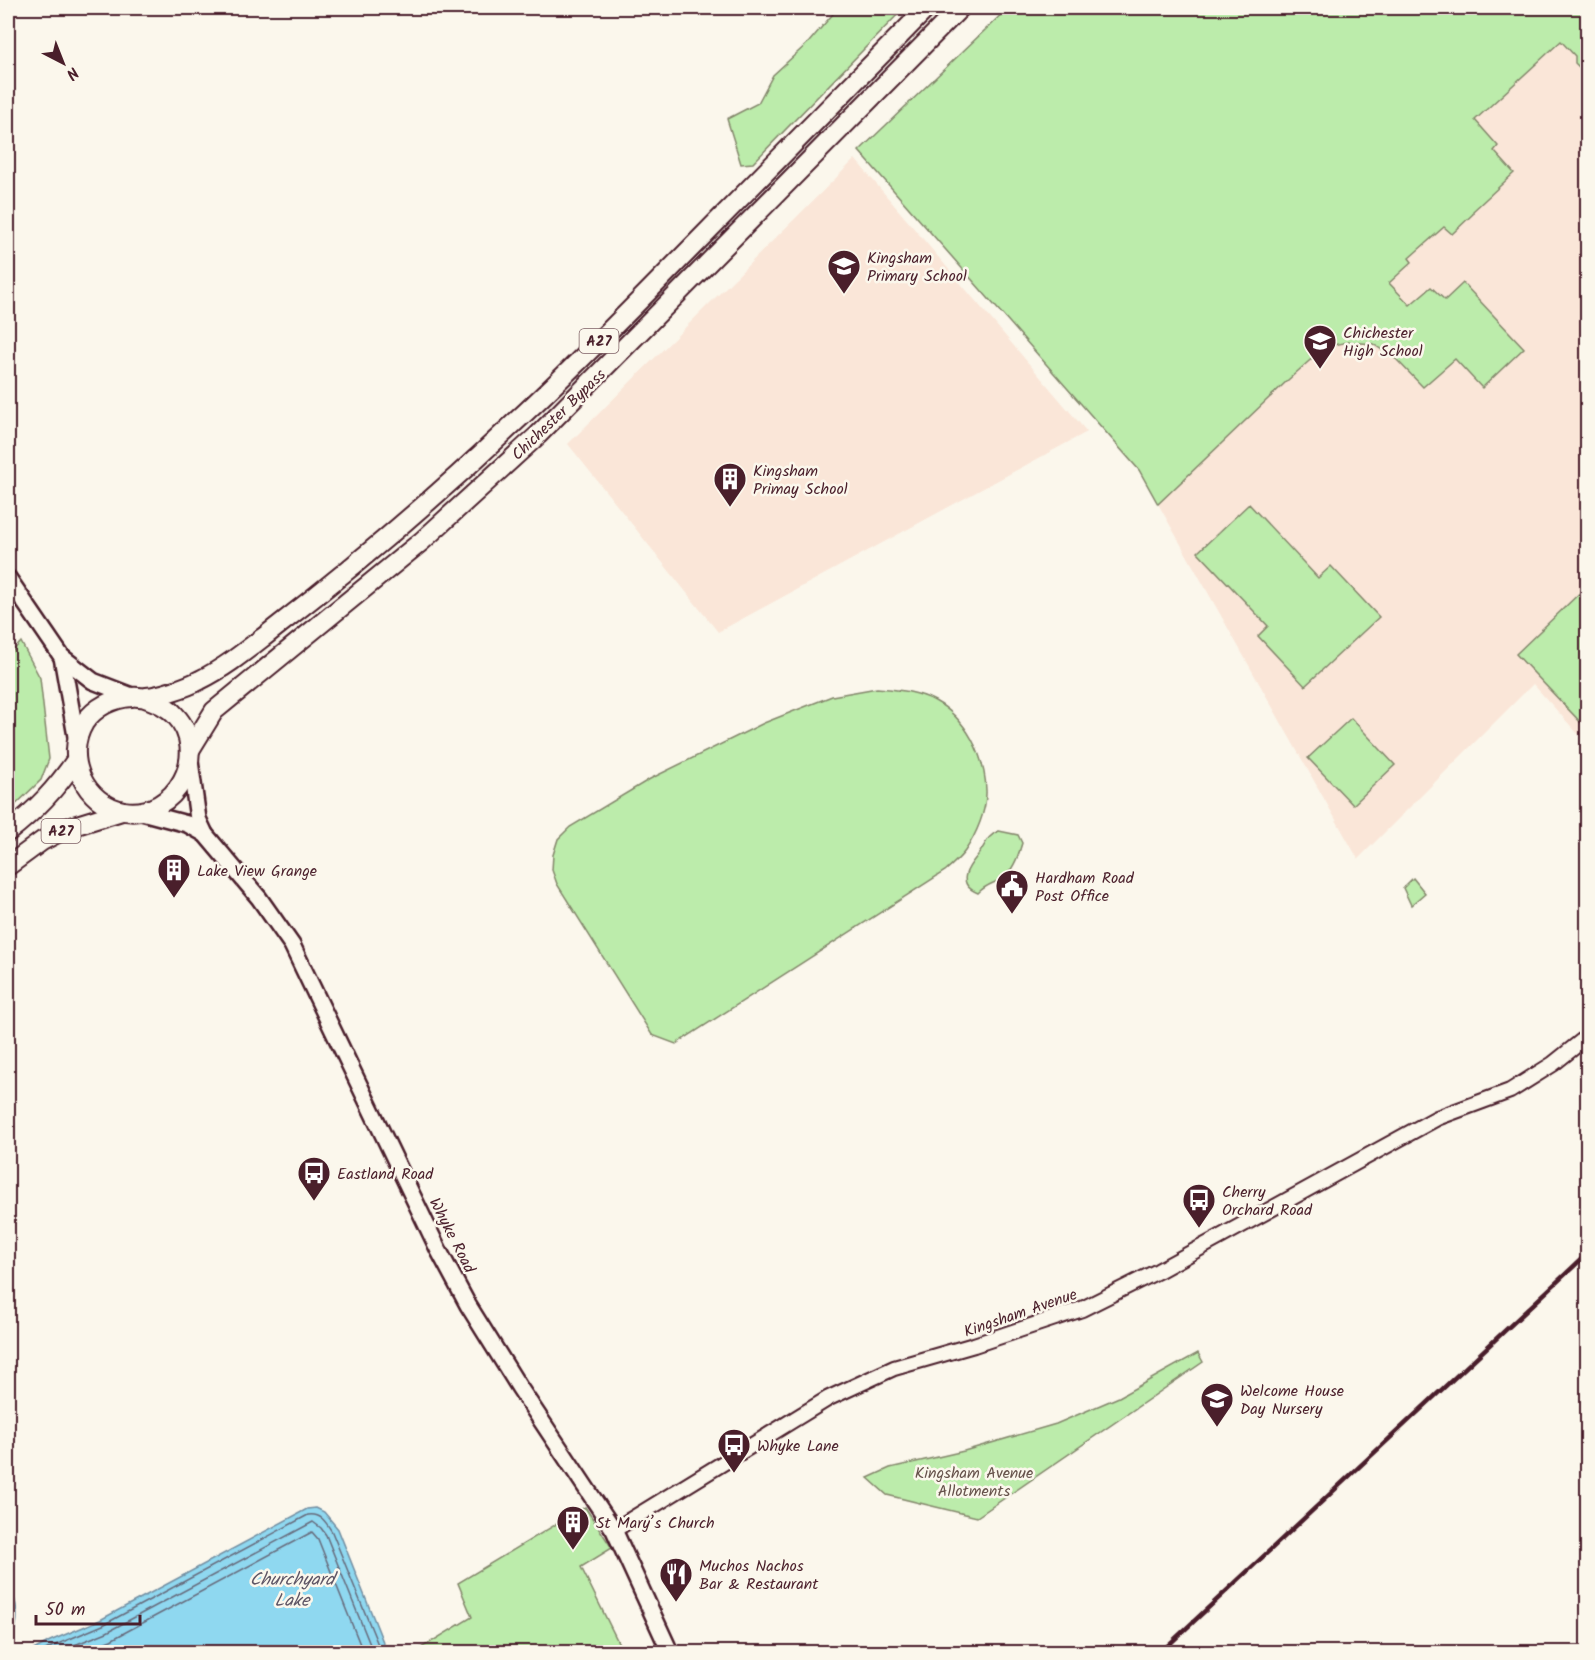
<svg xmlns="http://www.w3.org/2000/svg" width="1595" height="1660" font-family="Kalam,sans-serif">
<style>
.built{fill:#fae6d8}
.green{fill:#bcecab;stroke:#83866b;stroke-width:1.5}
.water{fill:#8fd8f0;stroke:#738ea1;stroke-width:1.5}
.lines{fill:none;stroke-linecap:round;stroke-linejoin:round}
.shore{stroke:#66697a;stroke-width:1.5}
.tertiary-casing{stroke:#4a1f2b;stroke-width:18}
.secondary-casing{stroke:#4a1f2b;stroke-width:20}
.trunk-casing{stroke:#4a1f2b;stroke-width:22}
.tertiary{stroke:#fbf7ec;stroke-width:14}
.secondary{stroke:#fbf7ec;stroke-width:15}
.trunk{stroke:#fbf7ec;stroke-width:18}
.rail{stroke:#4a1f2b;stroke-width:4.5}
.labels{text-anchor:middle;stroke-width:5;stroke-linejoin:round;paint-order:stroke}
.shield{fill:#fbf7ec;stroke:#7f6065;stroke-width:1.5}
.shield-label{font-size:15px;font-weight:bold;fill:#4a1f2b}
.poi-label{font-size:16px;fill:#4a1f2b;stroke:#fbf7ec;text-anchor:start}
.street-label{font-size:16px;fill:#4a1f2b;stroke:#fbf7ec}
.park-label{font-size:16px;fill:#66524b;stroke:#fbf7ec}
.water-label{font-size:18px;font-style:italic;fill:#5f5666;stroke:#fbf7ec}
</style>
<rect width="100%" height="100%" fill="#fbf7ec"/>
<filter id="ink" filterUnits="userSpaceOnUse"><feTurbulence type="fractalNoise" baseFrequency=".0167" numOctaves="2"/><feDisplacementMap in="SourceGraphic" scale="12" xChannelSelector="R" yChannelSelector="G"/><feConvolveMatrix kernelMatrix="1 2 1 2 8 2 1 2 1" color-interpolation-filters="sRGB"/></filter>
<g filter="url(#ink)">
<!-- built -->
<g class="built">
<polygon points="1008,8 1587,8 1587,744 1533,684 1358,859 1139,470 859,151"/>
<polygon points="855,159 1087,432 718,632 568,444"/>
</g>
<!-- green -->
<g class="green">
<polygon points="838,8 904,8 753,163 741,164 727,119 758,103 773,75 809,42"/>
<polygon points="1008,8 1587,8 1587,70 1584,72 1575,63 1575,56 1561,41 1475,120 1498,146 1494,151 1514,173 1473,211 1473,214 1452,234 1444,227 1409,258 1412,262 1389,283 1410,305 1431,287 1445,300 1463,283 1524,348 1482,388 1455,359 1423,387 1397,360 1373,344 1349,342 1333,345 1318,353 1288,380 1158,504 1139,470 859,151"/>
<polygon points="1249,504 1318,578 1331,566 1379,617 1305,686 1258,636 1268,626 1198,552"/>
<polygon points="1587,586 1587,729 1516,654"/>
<polygon points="21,642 40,678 49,759 41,780 8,812 8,656"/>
<path d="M877,688C897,690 917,691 935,701C966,718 985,756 986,790C987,810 976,835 965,851C960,858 952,865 945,871L676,1044L652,1035L557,884L552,870L553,855L558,839L570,827L650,779L764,723L832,696Z"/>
<polygon points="1351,718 1395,765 1353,805 1308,758"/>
<path d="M999,831L1018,835L1022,843C1019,854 1014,870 1003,878C994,884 988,883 978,893C955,884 968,867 978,855C986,845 986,836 999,831Z"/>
<polygon points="1413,878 1425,893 1411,905 1403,888"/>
<polygon points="1198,1353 1203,1362 977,1517 887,1495 868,1478 890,1468 964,1451 1056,1424 1119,1397"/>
<polygon points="585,1507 612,1548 581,1567 621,1648 614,1652 423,1652 421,1648 472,1617 458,1583"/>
</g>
<!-- water -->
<g class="water">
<polygon points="316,1508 324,1512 338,1529 387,1652 30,1652 50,1641 100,1620 307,1509"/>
<path d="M8,1578C15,1598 24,1623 8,1641Z"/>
</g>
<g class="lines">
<!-- shore -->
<g class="shore">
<path d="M42,1652L53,1646L103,1625L308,1515C321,1513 326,1522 332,1532L381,1652"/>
<polyline points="57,1652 107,1632 313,1522 321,1528 326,1535 373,1652"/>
<polyline points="80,1652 111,1640 312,1532 318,1539 363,1652"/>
</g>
<!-- tertiary casing -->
<g class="tertiary-casing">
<polyline id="tertiary" points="614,1530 829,1398 894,1368 974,1345 1082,1309 1158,1271 1437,1118 1510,1091 1553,1064 1588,1036"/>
</g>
<!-- secondary casing -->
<g class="secondary-casing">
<g id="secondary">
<polyline points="8,578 62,657 93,681 132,696"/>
<polyline points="62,657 77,742"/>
<polyline points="190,761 198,819 205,834 259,898 292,945 439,1251 468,1305 519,1387 614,1530 670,1652"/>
<polyline points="138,811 187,824 205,834"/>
</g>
</g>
<!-- trunk casing -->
<g class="trunk-casing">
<g id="trunk">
<path d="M145,698C156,702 167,706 175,715C211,753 176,819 124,811C85,804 63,758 84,723C95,707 113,698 132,697C135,696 143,698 146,697C160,696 187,687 200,680C225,668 248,649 270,632C354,567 435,498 512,425C575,367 634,306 694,245C772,166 850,87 927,8"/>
<polyline points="190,750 214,711 422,541 538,435 960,8"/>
<path d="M8,832C36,810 55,790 76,760"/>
<polyline points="8,866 42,841 67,828 122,811"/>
</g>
</g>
<!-- tertiary -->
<use href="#tertiary" class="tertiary"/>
<!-- secondary -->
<use href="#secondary" class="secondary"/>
<!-- trunk -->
<use href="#trunk" class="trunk"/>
<!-- rail -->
<polyline class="rail" points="1161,1652 1588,1253"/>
</g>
</g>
<!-- icons -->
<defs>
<g id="school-pin" transform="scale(1.725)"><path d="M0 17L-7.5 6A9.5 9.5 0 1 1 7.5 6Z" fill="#4a1f2b" stroke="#fbf7ec"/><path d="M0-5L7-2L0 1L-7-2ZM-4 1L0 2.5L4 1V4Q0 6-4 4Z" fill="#fff"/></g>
<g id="building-pin" transform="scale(1.725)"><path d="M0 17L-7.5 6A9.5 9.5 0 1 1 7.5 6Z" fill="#4a1f2b" stroke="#fbf7ec"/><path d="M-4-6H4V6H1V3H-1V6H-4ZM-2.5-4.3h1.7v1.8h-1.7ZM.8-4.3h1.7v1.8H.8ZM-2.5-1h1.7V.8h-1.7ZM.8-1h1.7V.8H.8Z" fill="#fff"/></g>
<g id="civic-pin" transform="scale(1.725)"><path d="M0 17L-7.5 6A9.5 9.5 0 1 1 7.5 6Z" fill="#4a1f2b" stroke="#fbf7ec"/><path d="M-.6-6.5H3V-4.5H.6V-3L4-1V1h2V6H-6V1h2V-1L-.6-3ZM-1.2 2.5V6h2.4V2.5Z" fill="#fff"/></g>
<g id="bus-pin" transform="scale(1.725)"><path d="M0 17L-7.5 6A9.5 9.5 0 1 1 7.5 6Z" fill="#4a1f2b" stroke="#fbf7ec"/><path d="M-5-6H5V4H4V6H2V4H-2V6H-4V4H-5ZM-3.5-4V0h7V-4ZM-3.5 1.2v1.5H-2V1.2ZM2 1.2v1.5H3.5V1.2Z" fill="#fff"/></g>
<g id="restaurant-pin" transform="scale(1.725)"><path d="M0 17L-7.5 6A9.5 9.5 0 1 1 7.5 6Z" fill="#4a1f2b" stroke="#fbf7ec"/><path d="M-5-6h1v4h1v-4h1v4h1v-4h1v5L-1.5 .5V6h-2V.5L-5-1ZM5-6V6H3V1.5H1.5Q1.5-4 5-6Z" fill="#fff"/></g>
</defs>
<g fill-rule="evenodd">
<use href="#school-pin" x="844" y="266"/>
<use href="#school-pin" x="1320" y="341"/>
<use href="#building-pin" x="730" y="479"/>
<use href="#building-pin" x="174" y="870"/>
<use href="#civic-pin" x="1012" y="886"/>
<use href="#bus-pin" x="314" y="1173"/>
<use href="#bus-pin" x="1199" y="1200"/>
<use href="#school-pin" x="1217" y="1399"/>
<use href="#bus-pin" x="734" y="1445"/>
<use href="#building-pin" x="573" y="1522"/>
<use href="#restaurant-pin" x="676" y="1574"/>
</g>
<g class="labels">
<!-- shield labels -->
<g class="shield">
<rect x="579.5" y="329" width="39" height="24" rx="4.5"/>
<rect x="41.5" y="819" width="39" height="24" rx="4.5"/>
</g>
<g class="shield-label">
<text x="599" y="346">A27</text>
<text x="61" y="836">A27</text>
</g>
<!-- poi labels -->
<g class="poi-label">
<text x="867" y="263">Kingsham<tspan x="867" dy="18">Primary School</tspan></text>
<text x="1343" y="338">Chichester<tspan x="1343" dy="18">High School</tspan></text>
<text x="753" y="476">Kingsham<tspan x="753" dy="18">Primay School</tspan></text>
<text x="197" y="876">Lake View Grange</text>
<text x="1035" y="883">Hardham Road<tspan x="1035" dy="18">Post Office</tspan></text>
<text x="337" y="1179">Eastland Road</text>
<text x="1222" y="1197">Cherry<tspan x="1222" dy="18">Orchard Road</tspan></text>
<text x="1240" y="1396">Welcome House<tspan x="1240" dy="18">Day Nursery</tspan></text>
<text x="757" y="1451">Whyke Lane</text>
<text x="596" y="1528">St Mary’s Church</text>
<text x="699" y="1571">Muchos Nachos<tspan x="699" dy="18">Bar &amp; Restaurant</tspan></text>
</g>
<!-- street labels -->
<g class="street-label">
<text transform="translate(558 414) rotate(-44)" y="6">Chichester Bypass</text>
<text transform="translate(453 1235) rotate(63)" y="6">Whyke Road</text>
<text transform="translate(1020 1312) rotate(-19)" y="6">Kingsham Avenue</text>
</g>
<!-- park labels -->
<g class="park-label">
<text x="974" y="1478">Kingsham Avenue<tspan x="974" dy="18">Allotments</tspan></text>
</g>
<!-- water labels -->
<g class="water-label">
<text x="292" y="1585">Churchyard<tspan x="292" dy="21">Lake</tspan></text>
</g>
</g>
<!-- margin -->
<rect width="1595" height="1660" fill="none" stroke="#fbf7ec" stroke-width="30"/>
<rect x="15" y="15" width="1565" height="1630" fill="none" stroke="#4a1f2b" stroke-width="2" filter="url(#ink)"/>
<!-- north arrow -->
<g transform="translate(63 63) rotate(138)" stroke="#fbf7ec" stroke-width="4.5" paint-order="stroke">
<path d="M0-4.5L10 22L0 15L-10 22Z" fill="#4a1f2b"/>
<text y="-9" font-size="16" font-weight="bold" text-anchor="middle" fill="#4a1f2b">N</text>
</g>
<!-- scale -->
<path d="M36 1615v9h104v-9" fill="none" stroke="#4a1f2b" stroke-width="3"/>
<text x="45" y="1615" font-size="18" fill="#4a1f2b" stroke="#fbf7ec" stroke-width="4.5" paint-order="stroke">50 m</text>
</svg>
